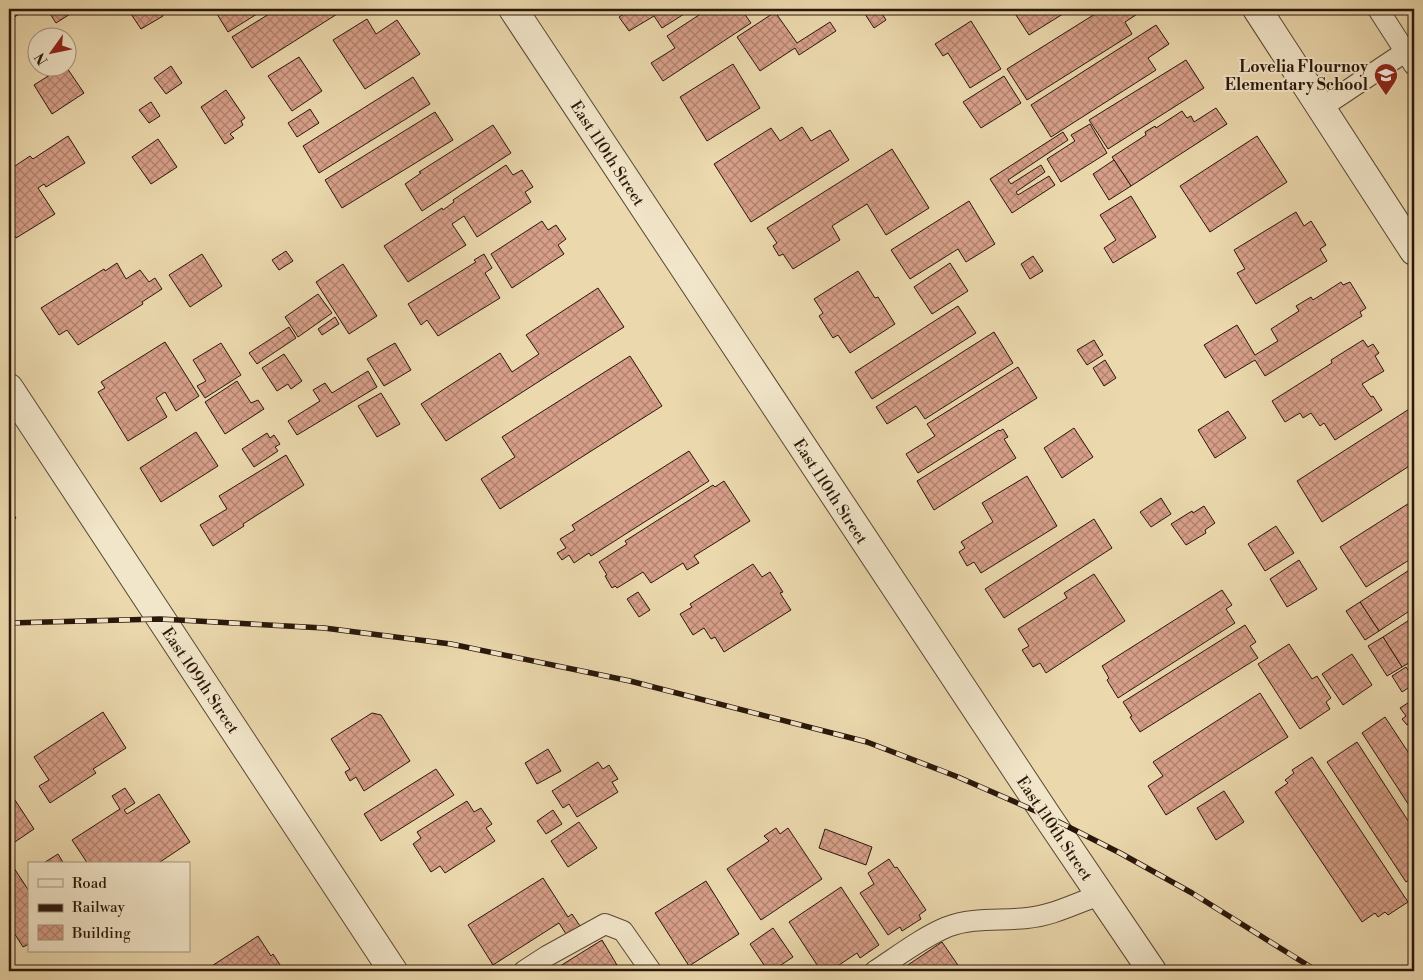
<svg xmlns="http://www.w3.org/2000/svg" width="1423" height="980" font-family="'Libre Bodoni',serif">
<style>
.building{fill:url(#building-cross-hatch);stroke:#2a170b}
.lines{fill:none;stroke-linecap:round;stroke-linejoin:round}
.lane-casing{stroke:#5a4734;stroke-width:22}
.street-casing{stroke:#5a4734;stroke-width:30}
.lane{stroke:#f2e6ca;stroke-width:20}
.street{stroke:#f2e6ca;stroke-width:28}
.rail-casing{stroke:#2a170b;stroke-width:5.5}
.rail{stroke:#f2e6ca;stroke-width:4;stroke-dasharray:11;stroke-linecap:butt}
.labels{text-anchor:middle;stroke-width:4;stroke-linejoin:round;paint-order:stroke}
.poi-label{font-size:16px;font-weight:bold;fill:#2a170b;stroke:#f2e6ca;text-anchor:end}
.street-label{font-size:16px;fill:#2a170b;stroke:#f2e6ca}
</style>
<defs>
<pattern id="building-cross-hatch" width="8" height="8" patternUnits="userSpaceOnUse" patternTransform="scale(1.25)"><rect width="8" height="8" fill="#d79f89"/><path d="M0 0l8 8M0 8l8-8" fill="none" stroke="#af816e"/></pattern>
</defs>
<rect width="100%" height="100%" fill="#ebd8ad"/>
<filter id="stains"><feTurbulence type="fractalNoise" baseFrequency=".004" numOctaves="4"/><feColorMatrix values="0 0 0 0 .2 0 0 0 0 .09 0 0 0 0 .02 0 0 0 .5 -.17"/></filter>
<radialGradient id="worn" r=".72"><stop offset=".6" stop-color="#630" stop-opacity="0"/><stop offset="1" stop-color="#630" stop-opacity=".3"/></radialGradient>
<!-- building -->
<g class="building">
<polygon points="9,9 22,9 23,11 9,21"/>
<polygon points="47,9 78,9 56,23"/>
<polygon points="141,9 160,9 163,16 141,29 131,14"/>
<polygon points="214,9 265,9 228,32"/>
<polygon points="277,9 345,9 252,68 232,37"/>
<polygon points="632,9 692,9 662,28 654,16 629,31 619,17"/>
<polygon points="708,9 741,9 751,23 663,81 651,63 675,48 667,36"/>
<polygon points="858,9 879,9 886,20 874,28 863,11 861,13"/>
<polygon points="1018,9 1071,9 1029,35 1014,12"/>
<polygon points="1103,9 1145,9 1125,22 1132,34 1027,100 1007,69"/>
<polygon points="775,12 797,43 830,22 836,31 799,55 795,48 760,71 737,37"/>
<polygon points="367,19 376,34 397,20 420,54 365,89 333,40"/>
<polygon points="971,21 1001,69 970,88 948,53 943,56 935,44"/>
<polygon points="1156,25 1169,44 1148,58 1156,70 1051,137 1031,105"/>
<polygon points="299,57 322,91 292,111 268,76"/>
<polygon points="1186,60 1204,88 1108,149 1089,120"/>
<polygon points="733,64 760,108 707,141 680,97"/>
<polygon points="171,66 182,83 166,94 154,78"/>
<polygon points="61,68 67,68 84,93 52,114 34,85"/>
<polygon points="1004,76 1021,103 981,128 963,102"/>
<polygon points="413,77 430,104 319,173 303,146"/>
<polygon points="226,90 245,118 241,121 243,125 230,134 234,138 225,144 201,107"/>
<polygon points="151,102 160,116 149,123 139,110"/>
<polygon points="1216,108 1227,124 1131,186 1112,157 1146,135 1145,132 1155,126 1156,128 1182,111 1187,118 1191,116 1194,122"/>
<polygon points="310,109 319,123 297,137 288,123"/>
<polygon points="435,112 453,140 342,208 325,180"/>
<polygon points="1090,124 1107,153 1061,182 1047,159 1075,141 1071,135"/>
<polygon points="493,125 511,153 422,211 405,184 421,173 419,172"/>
<polygon points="802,127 811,141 830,130 849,160 751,222 714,164 771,128 780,141"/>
<polygon points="1063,132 1068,140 1008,180 1011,184 1041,165 1045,172 1016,192 1018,195 1049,176 1055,185 1012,213 990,179"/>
<polygon points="68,136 85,163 46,187 44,184 38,188 55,214 16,238 10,229 9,230 9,170 30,156 33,159"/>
<polygon points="1257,136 1287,182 1210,232 1180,186"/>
<polygon points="158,139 177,167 151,184 132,157"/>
<polygon points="892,149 929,208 886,235 867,204 832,226 840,240 793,269 783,254 779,256 773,246 777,243 767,228"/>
<polygon points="1114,160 1131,186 1109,200 1093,174"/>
<polygon points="506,165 513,175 522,170 533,187 525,192 531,202 477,237 464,216 452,224 466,245 408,282 384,246 442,208 443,210 454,202 453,200"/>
<polygon points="1131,196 1156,237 1113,263 1104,248 1116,240 1100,215"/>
<polygon points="969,201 995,244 966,262 958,249 910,279 891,250"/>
<polygon points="1296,212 1304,226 1311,221 1326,245 1320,249 1327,261 1256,304 1237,273 1245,269 1234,250"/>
<polygon points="542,221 548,230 556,225 566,239 558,245 564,254 512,288 491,254"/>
<polygon points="286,251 293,261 279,270 272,260"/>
<polygon points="202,254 222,286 190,307 169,275"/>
<polygon points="484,254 492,268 485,273 500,298 438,336 427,320 421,325 408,304 476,262 474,260"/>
<polygon points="1033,256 1043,271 1030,279 1021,264"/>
<polygon points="117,263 126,279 140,270 149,282 155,278 162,289 142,302 143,304 78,345 67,330 59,335 41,308 104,269 105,271"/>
<polygon points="950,263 968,291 932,314 914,287"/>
<polygon points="343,264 377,316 349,334 316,282"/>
<polygon points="858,271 875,298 878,297 895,324 850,353 838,335 833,338 819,316 823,313 814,299"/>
<polygon points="1341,282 1343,285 1350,282 1366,308 1360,312 1362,316 1265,376 1255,360 1225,378 1204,345 1237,325 1255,355 1278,341 1271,329 1299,311 1296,306 1311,297 1313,300"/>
<polygon points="598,288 624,327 446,441 421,404 500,353 512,372 539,354 526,335"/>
<polygon points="318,294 332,313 298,337 285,317"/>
<polygon points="958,306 976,333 872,399 855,372"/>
<polygon points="335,317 339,324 322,335 318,329"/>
<polygon points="289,327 296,338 257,364 249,353"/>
<polygon points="994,332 1013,363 925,419 916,406 887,424 876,407"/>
<polygon points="1094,340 1103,355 1087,365 1077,350"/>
<polygon points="1363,340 1368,347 1373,344 1379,353 1375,356 1384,371 1362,384 1371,397 1373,396 1382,410 1335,440 1324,423 1320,426 1311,413 1303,418 1300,413 1285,422 1272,401 1332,363 1331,360"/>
<polygon points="165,342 199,396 176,411 165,392 156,398 167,417 128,441 98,392 105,388 101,382"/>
<polygon points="221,343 241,375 205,398 197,386 206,381 193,360"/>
<polygon points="395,343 411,370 384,386 367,359"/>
<polygon points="284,354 302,381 291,389 288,384 277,391 262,368"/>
<polygon points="630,356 662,406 500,509 481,479 515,457 502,437"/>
<polygon points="1105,360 1116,378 1104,386 1093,368"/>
<polygon points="1018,367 1037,398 918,473 906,454 935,436 927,424"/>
<polygon points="368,371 377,387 297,435 288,421 320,401 313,390 325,383 332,393"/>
<polygon points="237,381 251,403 258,400 264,409 225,434 205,402"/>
<polygon points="381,393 400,424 377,437 358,406"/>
<polygon points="1414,406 1414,463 1322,522 1297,481"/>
<polygon points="1228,411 1246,438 1215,458 1198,430"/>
<polygon points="1074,428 1093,457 1062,478 1044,448"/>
<polygon points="1003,429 1008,437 1004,439 1016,458 934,510 917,481 999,430 1000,431"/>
<polygon points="196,432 218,466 161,502 140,468"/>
<polygon points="267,433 270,438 274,435 280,444 275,447 278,451 254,467 242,449"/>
<polygon points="689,451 709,481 591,556 589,553 574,563 569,555 562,560 557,553 566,548 560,539 575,530 572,525"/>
<polygon points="286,455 304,485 243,524 244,526 213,546 200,525 227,509 219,496"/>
<polygon points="1027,476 1057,526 981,573 974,562 967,566 959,552 965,548 961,542 993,522 982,503"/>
<polygon points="724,481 750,521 694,556 699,563 687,570 683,563 651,583 643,572 617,588 615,586 612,588 605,576 607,575 599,562 627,544 625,541 713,485 715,487"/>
<polygon points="1161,498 1171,514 1151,527 1140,512"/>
<polygon points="1414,500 1414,557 1366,587 1340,547"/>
<polygon points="1204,506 1215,523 1205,530 1206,533 1186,545 1171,524 1192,511 1193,513"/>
<polygon points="9,507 16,518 10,522 12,525 9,527"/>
<polygon points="1094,519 1112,548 1004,618 985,589"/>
<polygon points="1276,526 1294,553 1265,571 1248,544"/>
<polygon points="1299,560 1317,589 1287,607 1270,579"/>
<polygon points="753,564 762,577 770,572 783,592 780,593 791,610 724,652 715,637 711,639 704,628 693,635 680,614 692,607 690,604"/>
<polygon points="1414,567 1414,608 1379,631 1360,602"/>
<polygon points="1094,574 1125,621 1046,673 1040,663 1033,667 1022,650 1029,646 1018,629 1067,598 1064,593"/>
<polygon points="1222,590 1232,605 1226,609 1235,623 1118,698 1107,680 1109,678 1102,666"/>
<polygon points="638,592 650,610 639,617 627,599"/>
<polygon points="1360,602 1379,631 1365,640 1346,611"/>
<polygon points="1414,617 1414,660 1402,667 1383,637"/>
<polygon points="1245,625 1256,642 1250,646 1258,658 1140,732 1130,717 1132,716 1123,702"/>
<polygon points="1383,637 1402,667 1387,676 1368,646"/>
<polygon points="1289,644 1312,679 1317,676 1331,698 1326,702 1330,709 1300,729 1258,664"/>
<polygon points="1352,654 1372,685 1343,705 1322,674"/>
<polygon points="1406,667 1414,679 1414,684 1402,692 1392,676"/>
<polygon points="1260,693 1288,737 1166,815 1148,786 1163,776 1153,762"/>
<polygon points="1414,699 1414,729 1410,723 1407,725 1402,719 1406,716 1400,708"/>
<polygon points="103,712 126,748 93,769 96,773 50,803 39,786 49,780 34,757"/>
<polygon points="372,713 381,715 410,761 364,791 356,777 350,781 345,772 350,769 331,739"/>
<polygon points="1385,717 1414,761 1414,813 1362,733"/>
<polygon points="1357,742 1414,830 1414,877 1406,882 1327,762"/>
<polygon points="548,749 561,771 537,784 525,763"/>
<polygon points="1312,757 1408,902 1388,915 1385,912 1378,917 1375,913 1362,922 1275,792 1288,783 1285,780 1294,773 1292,770"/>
<polygon points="598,762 603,769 609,765 618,779 612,782 618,792 577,817 569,804 563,808 552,791"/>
<polygon points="436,769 454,795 381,841 364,814"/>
<polygon points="125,788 135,803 124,810 127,814 159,794 190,842 157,864 88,864 72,840 120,809 112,796"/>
<polygon points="9,791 34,829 9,846"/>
<polygon points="1224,791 1244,822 1216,840 1197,808"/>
<polygon points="467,801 474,812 481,808 492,824 486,828 495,841 445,873 440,866 431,872 413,844 421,838 417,832"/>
<polygon points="553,810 562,824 546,834 537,821"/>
<polygon points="579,822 597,848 568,867 551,841"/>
<polygon points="776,828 780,834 788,828 822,879 761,920 727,869 769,841 764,836"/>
<polygon points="825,829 872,847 866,865 819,848"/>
<polygon points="58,854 64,864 42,864"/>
<polygon points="889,859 895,868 897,867 926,910 919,915 921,919 902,931 900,927 888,935 860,893 874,884 868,873"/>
<polygon points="12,865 29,891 29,944 23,947 9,925 9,867"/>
<polygon points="543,878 568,917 572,914 580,926 566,934 559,923 493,965 468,925"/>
<polygon points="706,881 739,934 689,966 655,913"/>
<polygon points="841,887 879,945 860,958 857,953 830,971 821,971 789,922"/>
<polygon points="773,928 793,957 772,971 768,971 750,944"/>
<polygon points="258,936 271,956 273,954 284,971 204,971"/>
<polygon points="602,940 620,970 624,967 627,971 552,971"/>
<polygon points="942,942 962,971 899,971"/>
</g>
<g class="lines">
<!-- lane casing -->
<g class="lane-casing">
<g id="lane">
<polyline points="1378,9 1414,65"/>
<polyline points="1321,108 1405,52"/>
<polyline points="524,971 547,956 605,924 623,931 651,971"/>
<path d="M875,971C898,956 921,938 947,927C973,917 1000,921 1027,918C1052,916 1076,903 1100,895"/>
</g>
</g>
<!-- street casing -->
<g class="street-casing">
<g id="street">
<polyline points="513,9 1047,816 1152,971"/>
<polyline points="1257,9 1414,251"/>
<polyline points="9,388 393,971"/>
</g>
</g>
<!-- lane -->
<use href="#lane" class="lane"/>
<!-- street -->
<use href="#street" class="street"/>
<!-- rail casing -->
<g class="rail-casing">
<polyline id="rail" points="9,623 160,619 324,628 451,644 630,681 867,742 958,777 1047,816 1120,853 1192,893 1317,971"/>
</g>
<!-- rail -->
<use href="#rail" class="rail"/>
</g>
<!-- icons -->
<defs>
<g id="school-pin" transform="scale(1.25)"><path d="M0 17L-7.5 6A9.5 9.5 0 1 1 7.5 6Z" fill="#8f2418" stroke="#f2e6ca"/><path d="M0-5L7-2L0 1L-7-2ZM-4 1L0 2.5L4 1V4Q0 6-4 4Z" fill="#fff"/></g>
</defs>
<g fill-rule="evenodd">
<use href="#school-pin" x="1386" y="75"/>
</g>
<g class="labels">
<!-- poi labels -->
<g class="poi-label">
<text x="1368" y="72">Lovelia Flournoy<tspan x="1368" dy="18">Elementary School</tspan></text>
</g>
<!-- street labels -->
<g class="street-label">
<text transform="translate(608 153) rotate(57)" y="6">East 110th Street</text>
<text transform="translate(831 491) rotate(57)" y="6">East 110th Street</text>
<text transform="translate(201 680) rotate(56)" y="6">East 109th Street</text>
<text transform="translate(1055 828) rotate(56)" y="6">East 110th Street</text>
</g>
</g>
<!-- margin -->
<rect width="1423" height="980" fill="none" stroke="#ebd8ad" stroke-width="30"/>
<rect x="10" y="10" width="1403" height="960" fill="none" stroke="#2a170b" stroke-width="2.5"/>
<rect x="15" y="15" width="1393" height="950" fill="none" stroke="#2a170b"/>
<!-- legend -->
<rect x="28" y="862" width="162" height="90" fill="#f2e6ca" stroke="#a2937e"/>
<rect x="38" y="879" width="25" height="8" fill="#f2e6ca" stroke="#a2937e"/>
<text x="72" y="888" font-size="15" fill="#2a170b">Road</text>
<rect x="38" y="904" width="25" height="8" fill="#2a170b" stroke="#a2937e"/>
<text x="72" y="912" font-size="15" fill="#2a170b">Railway</text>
<rect x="38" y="925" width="25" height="15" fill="url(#building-cross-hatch)" stroke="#a2937e"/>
<text x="72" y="938" font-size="15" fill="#2a170b">Building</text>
<!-- north arrow -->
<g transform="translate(52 52) rotate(237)"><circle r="24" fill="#f2e6ca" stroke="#a2937e"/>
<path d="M0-4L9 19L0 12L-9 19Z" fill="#8f2418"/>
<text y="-8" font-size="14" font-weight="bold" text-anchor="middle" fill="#2a170b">N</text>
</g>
<rect width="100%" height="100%" filter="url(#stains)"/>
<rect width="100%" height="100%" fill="url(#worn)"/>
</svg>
